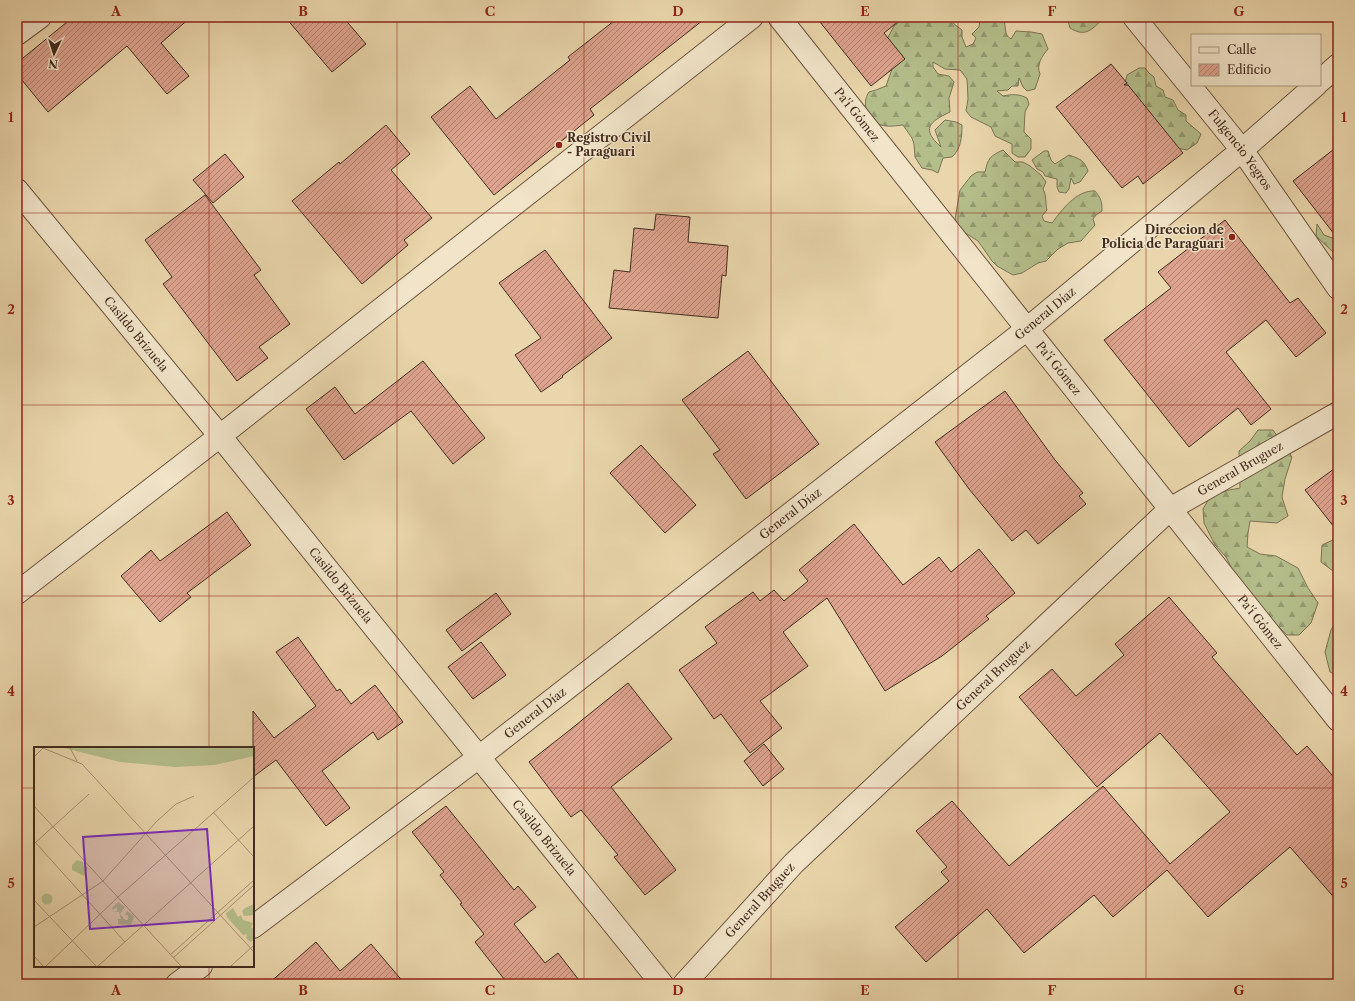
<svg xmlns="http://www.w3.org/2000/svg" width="1355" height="1001" font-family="'Libre Caslon Text',serif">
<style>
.forest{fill:url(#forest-firs);stroke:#7b7454}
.building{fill:url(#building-hatch);stroke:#422b1d}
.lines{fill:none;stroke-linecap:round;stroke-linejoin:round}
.minor-casing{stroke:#6c5641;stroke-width:24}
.minor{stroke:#f1e4c9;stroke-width:22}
.grid{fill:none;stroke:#8f2418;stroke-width:1;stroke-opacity:0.55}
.poi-dot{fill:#8f2418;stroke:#f1e4c9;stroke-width:1.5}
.labels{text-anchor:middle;stroke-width:3;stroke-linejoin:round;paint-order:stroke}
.street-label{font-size:12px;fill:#422b1d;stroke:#f1e4c9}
.poi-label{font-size:12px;font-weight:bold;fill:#422b1d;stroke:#f1e4c9;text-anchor:start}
.inset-road{fill:none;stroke:#a79273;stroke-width:1}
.view{fill:#7b2cbf;fill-opacity:0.15;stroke:#7b2cbf;stroke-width:2}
.inset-edge{fill:none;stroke:#422b1d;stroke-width:2}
.neatline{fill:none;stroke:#8f2418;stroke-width:1.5}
.grid-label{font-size:13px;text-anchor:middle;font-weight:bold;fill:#8f2418}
</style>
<defs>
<pattern id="forest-firs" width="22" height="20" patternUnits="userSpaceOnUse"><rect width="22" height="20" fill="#b4be8b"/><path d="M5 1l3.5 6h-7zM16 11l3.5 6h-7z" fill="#949b71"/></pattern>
<pattern id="building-hatch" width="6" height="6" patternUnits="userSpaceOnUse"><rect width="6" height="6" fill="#dda38e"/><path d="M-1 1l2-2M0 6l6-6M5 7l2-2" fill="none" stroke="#b58573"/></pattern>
</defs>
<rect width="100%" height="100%" fill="#ead6ac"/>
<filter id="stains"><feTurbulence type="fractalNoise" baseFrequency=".005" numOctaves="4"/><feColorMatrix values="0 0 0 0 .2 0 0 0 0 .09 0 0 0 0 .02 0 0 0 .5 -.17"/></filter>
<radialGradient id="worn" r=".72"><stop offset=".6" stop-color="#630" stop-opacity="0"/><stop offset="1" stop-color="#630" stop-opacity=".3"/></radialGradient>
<!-- forest -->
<g class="forest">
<path d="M902,17H951L954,24L962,30V37L966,47L973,44L976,38L972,34L979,27L980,19L982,17H1002C1008,25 1002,34 1011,39L1016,31L1031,32L1042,34L1048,49C1042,56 1036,65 1040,74L1035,89L1027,91L1023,87L1019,78L1018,86H1012L1008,90L997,91L1003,96C1012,94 1019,94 1027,98L1029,104L1025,112L1024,132L1031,139V149L1025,157H1018L1012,153V144L995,136L991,127L971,117L966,111L968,99L967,79L960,70L945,69L933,62V67L938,74L949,76L954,82L949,98L950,112C929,122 921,129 941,147L935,130L945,120L956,122L962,125C962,137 961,149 952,157L943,158L938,173L932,170L922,168L915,157L914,144L912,138L903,125C895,126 888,127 881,125C867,121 861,103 869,92L876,90L886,86L892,69L885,43L894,26L899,22Z"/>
<path d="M1067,17H1104V18C1092,29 1086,38 1070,28Z"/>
<polygon points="1139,68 1145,68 1149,73 1154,77 1156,86 1163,90 1165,97 1173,100 1178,110 1186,115 1186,121 1201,134 1197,143 1187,150 1162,145 1124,87 1127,75"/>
<path d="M1003,150L1015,162H1023L1030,166L1041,175L1046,182L1043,189C1047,197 1045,202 1047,210L1042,216L1044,221L1052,223C1062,210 1076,190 1095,191C1101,198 1102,202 1102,211L1096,215L1093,219L1095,225L1081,241L1068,243L1058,249L1046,261L1038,263L1022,273L1013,275L997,266L992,261L978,241L961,230L955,219L960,190L971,176L977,172H985C988,158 990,156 1003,150Z"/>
<path d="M1044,151H1048L1051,160L1055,164L1069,155C1080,159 1084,160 1088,171L1080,182L1074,184L1071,178L1069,189L1066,193L1059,192L1057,187V179L1045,176L1043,172L1037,169L1032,160Z"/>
<polygon points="1317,224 1324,235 1335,239 1338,236 1338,259 1334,253 1316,236"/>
<polygon points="1258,430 1273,430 1292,457 1285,479 1282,497 1288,516 1277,523 1250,521 1248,533 1247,547 1260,554 1276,556 1298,568 1308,588 1318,603 1311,623 1299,635 1287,635 1275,623 1256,601 1233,571 1226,557 1215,545 1204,523 1203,509 1210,497 1229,490 1240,488 1239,451 1250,441"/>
<polygon points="1335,539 1338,539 1338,572 1333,571 1321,562 1322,545"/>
<polygon points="1338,618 1338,676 1330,672 1325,652 1331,630"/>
</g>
<!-- building -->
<g class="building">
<polygon points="73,17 191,17 161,43 189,76 167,94 127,46 48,112 17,74 17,63"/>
<polygon points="285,17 343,17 366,44 332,72"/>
<polygon points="619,17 707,17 590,109 594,115 494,195 431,117 470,86 496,119 570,60 568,57"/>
<polygon points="816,17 904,17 884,33 905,59 871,86"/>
<polygon points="1111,64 1127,83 1124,85 1128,85 1183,153 1143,184 1138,176 1122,188 1056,107"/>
<polygon points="386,125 410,154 391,170 432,218 404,240 408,245 362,284 292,201 339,162 340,164"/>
<polygon points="1338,146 1338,239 1293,181"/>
<polygon points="225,154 244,177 213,203 193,180"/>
<polygon points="205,195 261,270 254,275 290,324 259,347 268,358 237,381 163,284 172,277 145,240"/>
<polygon points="656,214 690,217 688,242 728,246 726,276 722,275 718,318 609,308 614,270 630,272 634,228 654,230"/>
<polygon points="1225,220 1290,303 1298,298 1326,333 1296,357 1266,320 1226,352 1271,409 1251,425 1238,408 1189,447 1104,340 1171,288 1158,272"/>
<polygon points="545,250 612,338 562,376 563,377 541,392 515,355 541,338 499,283"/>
<polygon points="748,351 819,444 746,499 713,454 720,450 682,400"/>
<polygon points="423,361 485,438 453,464 411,411 344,460 306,409 335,387 355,414"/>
<polygon points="1005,391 1055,460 1083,493 1079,496 1086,504 1038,544 1026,530 1012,541 969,489 935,442"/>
<polygon points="641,445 696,505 665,533 610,473"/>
<polygon points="1338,466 1338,532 1305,490"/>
<polygon points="227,512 251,545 187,593 191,597 160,622 121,576 151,550 160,561"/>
<polygon points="854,524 903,585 939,557 951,572 979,549 1015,593 986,616 989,619 942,656 885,691 827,598 783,632 808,666 760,701 782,728 750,753 721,714 714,719 679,670 717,643 705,627 753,592 760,601 774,590 784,601 808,581 799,570"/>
<polygon points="496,593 511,614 462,651 446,630"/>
<polygon points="1169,597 1217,653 1212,657 1297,755 1307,746 1338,782 1338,902 1290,847 1208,917 1167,870 1113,917 1094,895 1024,953 987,909 926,962 895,927 949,881 941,872 947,867 916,831 952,801 1009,866 1103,786 1170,864 1230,812 1160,733 1097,787 1019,697 1052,669 1076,696 1124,655 1115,644"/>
<polygon points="298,637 337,691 340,689 351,704 375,685 403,722 378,740 373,732 322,771 350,808 326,826 276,760 253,777 253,711 274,738 316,706 276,652"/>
<polygon points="481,642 506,675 473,699 448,667"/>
<polygon points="628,683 672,739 611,787 676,870 645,895 614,857 618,855 581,810 571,817 529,762 566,733"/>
<polygon points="764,744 784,769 763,786 744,761"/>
<polygon points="446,806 514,890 518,886 536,907 514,924 545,963 558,953 582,984 508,984 475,942 484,934 460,904 462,903 440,875 444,872 412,832"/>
<polygon points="316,942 340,971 371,944 405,984 268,984"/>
</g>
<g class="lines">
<!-- minor casing -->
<g class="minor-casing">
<g id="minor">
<path id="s1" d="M779,17L1338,720"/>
<path id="s2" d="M1134,17L1242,150L1338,288"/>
<polyline points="17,34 40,17"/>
<polyline points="1320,81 1338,65"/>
<path id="s3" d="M17,190L220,436L662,984"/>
<polyline points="17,593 220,436 752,17"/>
<path id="s4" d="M253,927L479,757L1027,329L1242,150L1316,85"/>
<polyline points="177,984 201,966"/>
<path id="s5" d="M684,984L794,863L1170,509L1338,413"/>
</g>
</g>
<!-- minor -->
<use href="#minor" class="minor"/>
</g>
<!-- grid -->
<path class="grid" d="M209,17V748M397,17V984M584,17V984M771,17V984M958,17V984M1146,17V984M17,213H1338M17,405H1338M17,596H1338M17,788H35M253,788H1338M209,966V984"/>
<!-- markers -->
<g class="poi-dot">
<circle cx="559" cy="145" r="4"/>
<circle cx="1232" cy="237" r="4"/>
</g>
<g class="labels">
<!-- street labels -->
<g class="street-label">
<text dy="4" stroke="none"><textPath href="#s1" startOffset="125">Pa'í Gómez</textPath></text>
<text dy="4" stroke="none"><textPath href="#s2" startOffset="170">Fulgencio Yegros</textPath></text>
<text dy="4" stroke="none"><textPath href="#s4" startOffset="1002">General Díaz</textPath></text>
<text dy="4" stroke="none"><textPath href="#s3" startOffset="187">Casildo Brizuela</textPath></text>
<text dy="4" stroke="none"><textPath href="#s1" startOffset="449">Pa'í Gómez</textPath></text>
<text dy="4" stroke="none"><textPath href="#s5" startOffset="761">General Bruguez</textPath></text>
<text dy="4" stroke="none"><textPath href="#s4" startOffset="678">General Díaz</textPath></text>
<text dy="4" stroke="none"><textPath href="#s3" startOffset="511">Casildo Brizuela</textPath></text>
<text dy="4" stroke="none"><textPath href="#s1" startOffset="773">Pa'í Gómez</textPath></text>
<text dy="4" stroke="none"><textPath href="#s5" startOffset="437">General Bruguez</textPath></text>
<text dy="4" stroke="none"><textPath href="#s4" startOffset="354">General Díaz</textPath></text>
<text dy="4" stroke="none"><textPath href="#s3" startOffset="835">Casildo Brizuela</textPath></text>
<text dy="4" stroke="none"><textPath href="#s5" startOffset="113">General Bruguez</textPath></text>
</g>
<!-- poi labels -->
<g class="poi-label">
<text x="567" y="142">Registro Civil<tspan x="567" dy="14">- Paraguari</tspan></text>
<text x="1224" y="234" text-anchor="end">Direccion de<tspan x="1224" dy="14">Policia de Paraguari</tspan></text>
</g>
</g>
<!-- overview -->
<g transform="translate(34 747)">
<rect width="220" height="220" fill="#ead6ac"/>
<path d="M43,113L49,115L50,120H54L50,129L38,123V118ZM84,155L91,160L86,167L91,173H94V168H91L93,164L100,169L97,178L84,177V172H87L85,165H79L83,164V160L79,163L78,161ZM220,157V168L210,169L208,164L211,161ZM199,161L204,170L207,168L209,173L219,176L217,181H220V193L216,195L212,191L213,187L209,188L193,170L192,166Z" fill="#b4be8b"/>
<path d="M30,1H220V9L181,18L141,20L86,15Z" fill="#b4be8b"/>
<path d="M7.5 152a5.5 5.5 0 1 1 11 0a5.5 5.5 0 1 1-11 0Z" fill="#b4be8b"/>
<path class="inset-road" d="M36,1L43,14M0,10L9,1L48,17L220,205M0,59L147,219M179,65L220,110M0,94L91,195M1,96L55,47M0,153L62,219M0,180L69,134L122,75L142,57L160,49M136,208L220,133M0,209L9,219M139,211L220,138M12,219L84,150L220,30M64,219L220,79M197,219L220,198"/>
<path class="view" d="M173,82L180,173L56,182L49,90Z"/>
<rect width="220" height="220" class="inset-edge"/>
</g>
<!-- margin -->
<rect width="1355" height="1001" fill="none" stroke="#ead6ac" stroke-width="44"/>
<!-- legend -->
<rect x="1191" y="34" width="130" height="52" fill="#f1e4c9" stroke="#ab9a84"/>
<rect x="1199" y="47" width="20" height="6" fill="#f1e4c9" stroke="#ab9a84"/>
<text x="1227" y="54" font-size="12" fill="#422b1d">Calle</text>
<rect x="1199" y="64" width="20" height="12" fill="url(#building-hatch)" stroke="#ab9a84"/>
<text x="1227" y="74" font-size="12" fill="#422b1d">Edificio</text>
<!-- north arrow -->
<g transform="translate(54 54) rotate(184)" stroke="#f1e4c9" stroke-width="3" paint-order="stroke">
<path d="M0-3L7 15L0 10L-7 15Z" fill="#422b1d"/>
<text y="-6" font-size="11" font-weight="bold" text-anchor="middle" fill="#422b1d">N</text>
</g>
<rect x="22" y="22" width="1311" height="957" class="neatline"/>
<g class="grid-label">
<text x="116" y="16">A</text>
<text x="303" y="16">B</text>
<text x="490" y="16">C</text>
<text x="678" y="16">D</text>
<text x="865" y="16">E</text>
<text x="1052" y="16">F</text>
<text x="1239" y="16">G</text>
<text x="11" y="122">1</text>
<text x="1344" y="122">1</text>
<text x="11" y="314">2</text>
<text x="1344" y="314">2</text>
<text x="11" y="505">3</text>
<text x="1344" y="505">3</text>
<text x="11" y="696">4</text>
<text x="1344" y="696">4</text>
<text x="11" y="888">5</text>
<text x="1344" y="888">5</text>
<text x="116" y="995">A</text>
<text x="303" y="995">B</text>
<text x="490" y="995">C</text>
<text x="678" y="995">D</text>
<text x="865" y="995">E</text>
<text x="1052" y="995">F</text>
<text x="1239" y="995">G</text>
</g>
<rect width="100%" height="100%" filter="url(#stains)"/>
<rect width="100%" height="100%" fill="url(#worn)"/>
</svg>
